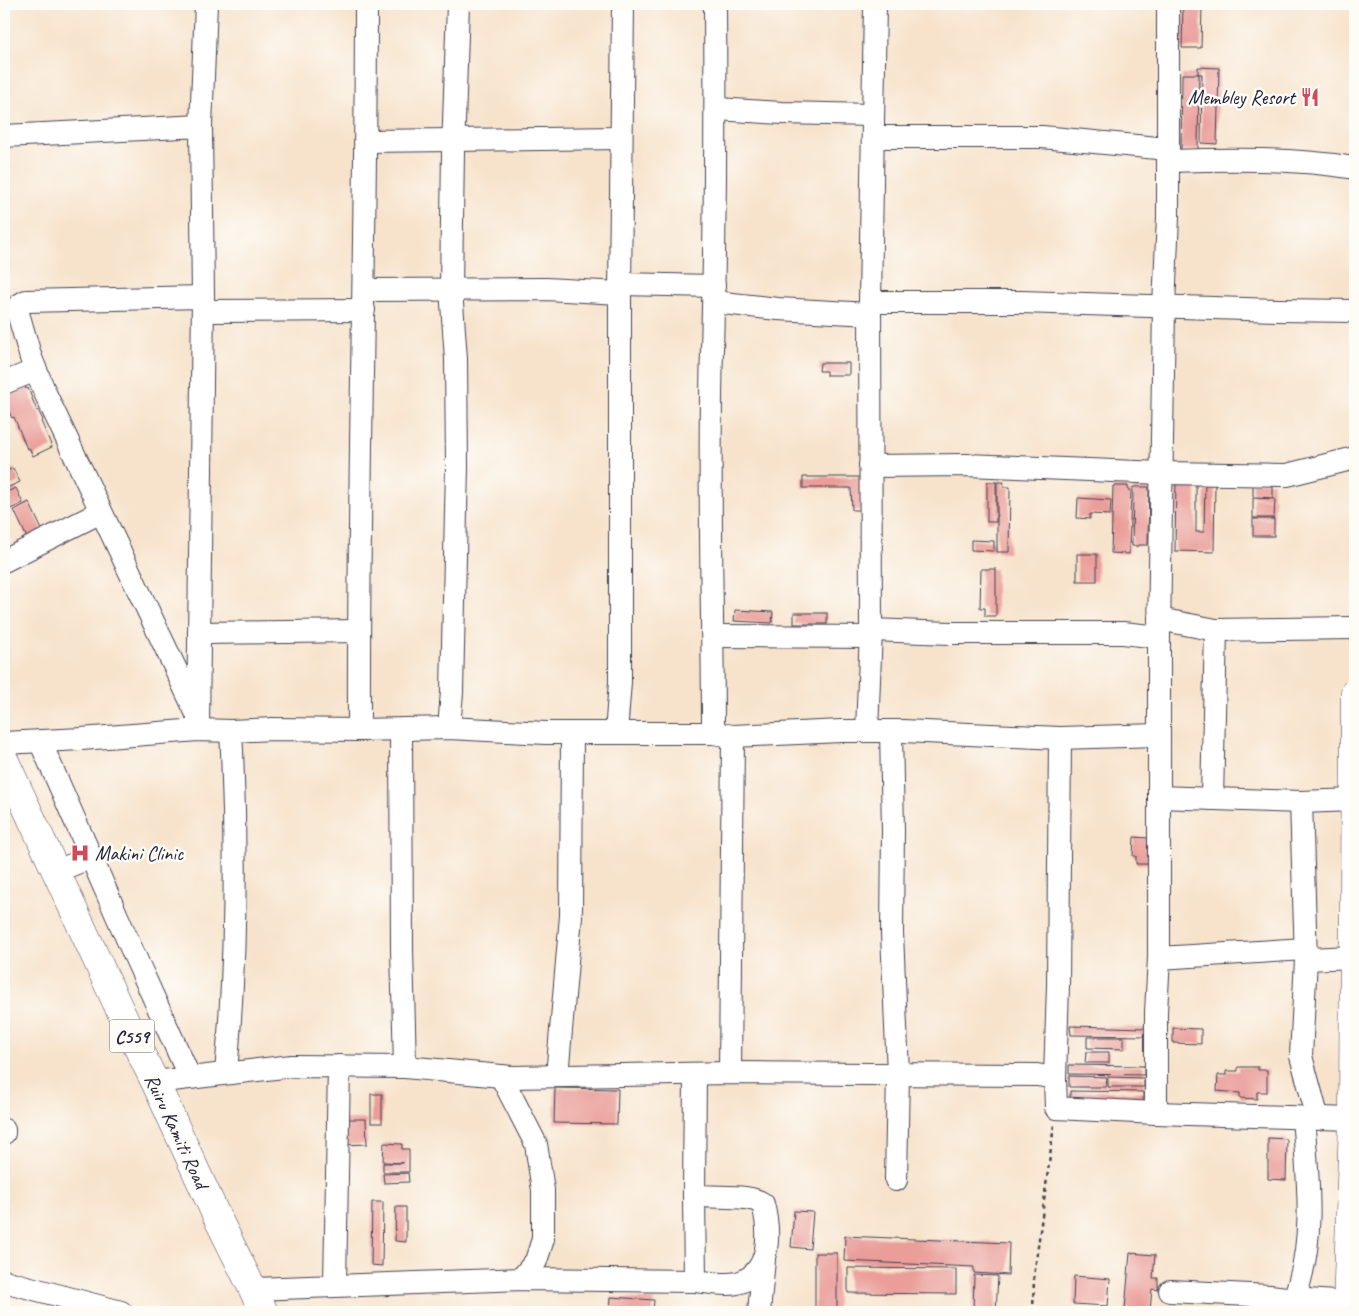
<svg xmlns="http://www.w3.org/2000/svg" width="1359" height="1316" font-family="Caveat,sans-serif">
<style>
.building{fill:#ea9d99}
.lines{fill:none;stroke-linecap:round;stroke-linejoin:round}
.minor-casing{stroke:#423f51;stroke-width:24}
.major-casing{stroke:#423f51;stroke-width:29}
.path{stroke:#423f51;stroke-width:2.5;stroke-dasharray:4 4;stroke-linecap:butt}
.minor{stroke:#fff;stroke-width:22}
.major{stroke:#fff;stroke-width:28}
.labels{text-anchor:middle;stroke-width:5;stroke-linejoin:round;paint-order:stroke}
.shield{fill:#fdfcf7;stroke:#646373;stroke-width:1}
.shield-label{font-size:19px;font-weight:bold;fill:#22223b}
.poi-label{font-size:20px;fill:#22223b;stroke:#fdfcf7;text-anchor:end}
.street-label{font-size:20px;fill:#22223b;stroke:#fdfcf7}
</style>
<rect width="100%" height="100%" fill="#fdfcf7"/>
<filter id="ink" filterUnits="userSpaceOnUse"><feTurbulence type="fractalNoise" baseFrequency=".02" numOctaves="2"/><feDisplacementMap in="SourceGraphic" scale="10" xChannelSelector="R" yChannelSelector="G"/><feConvolveMatrix kernelMatrix="1 2 1 2 8 2 1 2 1" color-interpolation-filters="sRGB"/></filter>
<filter id="wash" filterUnits="userSpaceOnUse"><feTurbulence type="fractalNoise" baseFrequency=".0096" numOctaves="4" result="noise"/><feDisplacementMap in="SourceGraphic" scale="20" xChannelSelector="R" yChannelSelector="G"/><feGaussianBlur stdDeviation="1.12" result="paint"/><feColorMatrix in="noise" values="0 0 0 0 0 0 0 0 0 0 0 0 0 0 0 0 0 1.4 0 .05"/><feComposite in="paint" operator="in"/></filter>
<g filter="url(#wash)">
<rect width="100%" height="100%" fill="#f7e3cc"/>
<g id="blocks">
<!-- building -->
<g class="building">
<polygon points="1183,4 1202,4 1201,48 1182,48"/>
<polygon points="1198,67 1219,68 1217,144 1201,143 1202,74 1198,74"/>
<polygon points="1182,74 1199,74 1198,150 1181,150"/>
<polygon points="820,363 849,363 849,375 826,375 826,371 819,371"/>
<polygon points="24,383 26,389 28,388 37,411 38,410 43,420 41,421 52,447 33,456 29,448 27,449 14,417 12,418 4,401 7,401 4,393"/>
<polygon points="13,468 20,482 4,489 4,472"/>
<polygon points="803,477 862,477 862,510 852,510 851,488 803,488"/>
<polygon points="1176,480 1196,481 1196,532 1204,532 1205,482 1215,482 1214,552 1175,551"/>
<rect x="987" y="482" width="9" height="40"/>
<polygon points="997,482 1004,482 1003,487 1010,487 1009,552 997,552"/>
<polygon points="1253,482 1273,482 1273,498 1253,497"/>
<polygon points="1113,486 1128,486 1128,490 1131,490 1129,554 1111,553"/>
<polygon points="1133,487 1149,487 1148,545 1139,545 1139,546 1132,546"/>
<polygon points="16,488 23,503 4,512 4,493"/>
<polygon points="1078,498 1111,500 1110,515 1090,514 1090,519 1077,518"/>
<polygon points="1253,498 1275,499 1274,518 1253,518"/>
<polygon points="29,502 44,534 29,542 14,510"/>
<rect x="1253" y="519" width="21" height="17"/>
<polygon points="971,540 994,541 994,551 971,550"/>
<rect x="1077" y="554" width="20" height="27"/>
<polygon points="981,569 996,569 996,616 985,616 985,608 980,608"/>
<polygon points="735,610 773,612 772,623 734,621"/>
<rect x="794" y="613" width="33" height="11"/>
<polygon points="1134,837 1149,838 1149,864 1136,864 1136,856 1133,856"/>
<polygon points="1070,1026 1147,1028 1147,1036 1071,1035"/>
<polygon points="1173,1028 1201,1029 1201,1044 1173,1043"/>
<polygon points="1087,1037 1124,1037 1124,1049 1087,1048"/>
<polygon points="1086,1052 1109,1052 1109,1063 1085,1063"/>
<polygon points="1069,1065 1144,1066 1144,1075 1069,1074"/>
<polygon points="1238,1067 1258,1067 1258,1070 1267,1070 1267,1092 1257,1092 1257,1099 1240,1098 1240,1093 1217,1091 1218,1075 1226,1075 1226,1071 1238,1071"/>
<polygon points="1069,1076 1107,1077 1106,1087 1069,1087"/>
<polygon points="1108,1077 1144,1078 1144,1087 1108,1087"/>
<polygon points="555,1088 618,1089 617,1124 554,1123"/>
<polygon points="1070,1091 1143,1092 1143,1103 1070,1102"/>
<rect x="371" y="1094" width="11" height="29"/>
<polygon points="344,1119 366,1119 367,1144 344,1145"/>
<polygon points="1268,1138 1287,1139 1286,1180 1268,1179"/>
<polygon points="384,1143 402,1144 402,1149 409,1149 409,1172 383,1172 383,1163 403,1163 383,1162"/>
<polygon points="408,1173 409,1182 384,1183 383,1174"/>
<polygon points="372,1202 383,1202 382,1266 371,1265"/>
<polygon points="396,1207 406,1207 406,1242 395,1241"/>
<polygon points="794,1211 813,1212 810,1249 791,1247"/>
<polygon points="845,1236 1009,1243 1008,1275 974,1273 974,1267 844,1261"/>
<rect x="815" y="1253" width="22" height="59"/>
<polygon points="1130,1253 1155,1255 1153,1278 1158,1278 1158,1290 1152,1289 1150,1311 1125,1309"/>
<polygon points="848,1268 956,1269 956,1294 848,1293"/>
<polygon points="974,1275 998,1276 996,1312 973,1312"/>
<polygon points="1074,1276 1110,1279 1108,1306 1073,1304"/>
<polygon points="611,1297 654,1300 653,1312 610,1312"/>
</g>
</g>
</g>
<g filter="url(#ink)">
<use href="#blocks" fill-opacity="0" stroke="#423f51" stroke-width="1"/>
<g class="lines">
<!-- minor casing -->
<g class="minor-casing">
<g id="minor">
<polyline points="716,109 782,113 872,115"/>
<polyline points="4,136 201,126"/>
<polyline points="873,137 1042,137 1168,149"/>
<polyline points="366,141 621,138"/>
<path d="M1168,161C1230,159 1293,158 1355,168"/>
<polyline points="620,284 714,286"/>
<polyline points="364,290 546,289 620,293"/>
<polyline points="714,302 778,309 870,314"/>
<polyline points="870,302 1021,302 1277,310 1355,311"/>
<polyline points="203,311 364,310"/>
<polyline points="4,383 36,370"/>
<polyline points="870,466 967,465 1162,473 1287,475 1355,458"/>
<polyline points="4,561 101,512"/>
<polyline points="1159,619 1216,630 1355,628"/>
<polyline points="871,630 950,633 1123,633 1159,637"/>
<polyline points="199,633 358,631"/>
<polyline points="713,636 871,637"/>
<polyline points="196,712 46,395 31,358 18,313 19,305 26,301 203,297"/>
<polyline points="449,728 452,692 457,466 456,359 451,289 453,152 458,4"/>
<polyline points="198,730 203,297 201,126 206,4"/>
<path d="M359,730C358,488 366,246 366,4"/>
<polyline points="401,730 402,949 405,1067"/>
<polyline points="867,731 871,630 870,302 875,4"/>
<polyline points="891,731 893,830 892,933 898,1073 896,1180"/>
<polyline points="616,733 620,682 620,293 623,4"/>
<path d="M713,733C713,606 708,478 712,351C715,235 716,120 715,4"/>
<polyline points="40,741 132,950 190,1078"/>
<polyline points="4,743 81,739 198,730 231,731 273,729 359,730 449,728 546,733 713,733 733,736 841,731 903,731 1060,738 1158,735"/>
<polyline points="1159,797 1301,802 1354,800"/>
<polyline points="1212,799 1216,630"/>
<polyline points="1301,802 1306,959 1301,1056 1318,1119"/>
<polyline points="57,871 91,857"/>
<polyline points="1159,958 1305,949"/>
<polyline points="1306,959 1355,957"/>
<path d="M226,1073C236,959 237,845 231,731"/>
<polyline points="730,1073 733,736"/>
<polyline points="501,1076 536,1144 543,1190 543,1239 536,1261 521,1279"/>
<polyline points="557,1076 571,916 572,733"/>
<polyline points="1055,1078 1058,986 1060,738"/>
<polyline points="155,1082 292,1066 405,1067 512,1077 730,1073 1037,1075 1055,1078 1056,1108 1156,1113 1353,1119"/>
<polyline points="1156,1113 1156,1012 1159,958 1159,637 1164,306 1168,217 1168,4"/>
<polyline points="4,1130 4,1133"/>
<polyline points="694,1195 695,1281"/>
<polyline points="4,1281 121,1312"/>
<polyline points="335,1285 339,1066"/>
<path d="M254,1289L521,1279L695,1281C708,1282 724,1286 737,1283C772,1274 770,1232 763,1204C750,1193 712,1199 694,1195L695,1074"/>
<path d="M1170,1291L1270,1296L1294,1299C1316,1241 1308,1179 1303,1118"/>
<polyline points="1294,1299 1347,1303"/>
<polyline points="759,1312 764,1260"/>
</g>
</g>
<!-- major casing -->
<g class="major-casing">
<g id="major">
<polyline points="4,759 131,1034 155,1082 216,1215 264,1312"/>
<polyline points="1347,1312 1353,1119 1355,692"/>
</g>
</g>
<!-- path -->
<polyline class="path" points="1033,1312 1034,1277 1054,1125"/>
<!-- minor -->
<use href="#minor" class="minor"/>
<!-- major -->
<use href="#major" class="major"/>
</g>
</g>
<!-- icons -->
<defs>
<g id="restaurant-bare" transform="scale(1.5)"><path d="M-5-6h1v4h1v-4h1v4h1v-4h1v5L-1.5 .5V6h-2V.5L-5-1ZM5-6V6H3V1.5H1.5Q1.5-4 5-6Z" fill="#d1495b" stroke="#fdfcf7" stroke-width="2.5" paint-order="stroke"/></g>
<g id="hospital-bare" transform="scale(1.5)"><path d="M-5-5h3v3.5h4V-5h3V5h-3V1.5h-4V5h-3Z" fill="#d1495b" stroke="#fdfcf7" stroke-width="2.5" paint-order="stroke"/></g>
</defs>
<g fill-rule="evenodd">
<use href="#restaurant-bare" x="1310" y="97"/>
<use href="#hospital-bare" x="80" y="853"/>
</g>
<g class="labels">
<!-- shield labels -->
<rect class="shield" x="109.5" y="1019.5" width="45" height="33" rx="4"/>
<g class="shield-label">
<text x="132" y="1043">C559</text>
</g>
<!-- poi labels -->
<g class="poi-label">
<text x="1295" y="104">Membley Resort</text>
<text x="95" y="860" text-anchor="start">Makini Clinic</text>
</g>
<!-- street labels -->
<g class="street-label">
<text transform="translate(177 1131) rotate(65)" y="7">Ruiru Kamiti Road</text>
</g>
</g>
<!-- margin -->
<rect width="1359" height="1316" fill="none" stroke="#fdfcf7" stroke-width="20"/>
</svg>
